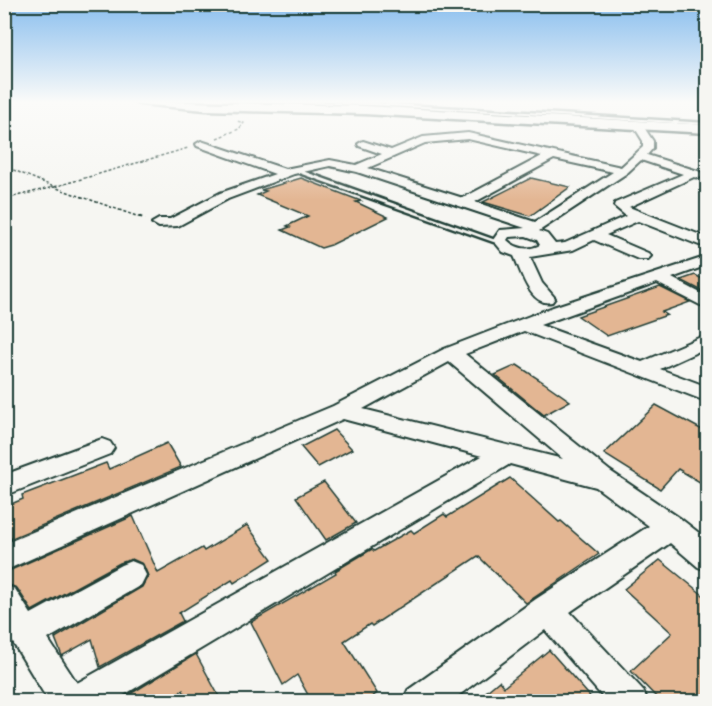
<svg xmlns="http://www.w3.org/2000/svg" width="712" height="706" font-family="Mali,sans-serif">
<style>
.building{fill:#e3b693;stroke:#1f3d34;stroke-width:1.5}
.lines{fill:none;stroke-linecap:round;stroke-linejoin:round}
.lane-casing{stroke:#1f3d34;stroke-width:5}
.street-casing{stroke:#1f3d34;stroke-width:4}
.secondary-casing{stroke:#1f3d34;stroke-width:5}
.path-far1{stroke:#1f3d34;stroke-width:1.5;stroke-dasharray:3 2;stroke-linecap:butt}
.path{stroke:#1f3d34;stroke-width:2;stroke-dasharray:4.5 4;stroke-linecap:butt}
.lane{fill:#f6f6f2;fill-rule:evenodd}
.street{fill:#f6f6f2;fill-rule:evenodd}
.secondary{fill:#f6f6f2;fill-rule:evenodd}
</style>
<rect width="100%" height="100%" fill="#f6f6f2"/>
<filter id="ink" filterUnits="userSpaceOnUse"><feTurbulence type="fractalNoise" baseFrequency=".0167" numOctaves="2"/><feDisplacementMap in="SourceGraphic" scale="12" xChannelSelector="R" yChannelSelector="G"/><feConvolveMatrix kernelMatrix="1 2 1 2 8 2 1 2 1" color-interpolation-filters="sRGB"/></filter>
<g filter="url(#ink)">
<!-- building -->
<g class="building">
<polygon points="301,178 361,201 356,202 388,217 331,245 321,248 282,230 290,227 287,226 308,216 257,195 266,191 261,190"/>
<polygon points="531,178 570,187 530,216 483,202"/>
<polygon points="695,275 708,282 708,294 681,280"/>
<polygon points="660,287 690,302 662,312 667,315 607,336 578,316"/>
<polygon points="517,365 543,382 570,401 544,415 495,375"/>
<polygon points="656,405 708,433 708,487 678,469 660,489 604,454"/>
<polygon points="334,430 352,449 318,467 301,447"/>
<polygon points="167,443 181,467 5,541 4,507 23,499 22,495 106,463 109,469"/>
<polygon points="510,478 559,522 561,521 599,554 526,603 478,556 372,626 370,624 344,641 377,693 366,702 312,702 297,675 283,685 251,622 336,573 335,571 372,549 374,551 411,530 414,533 444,514 447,517"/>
<polygon points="324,482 356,523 326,540 296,497"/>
<polygon points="133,516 158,573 202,548 204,551 247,525 272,559 234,583 232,580 179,613 183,621 100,667 92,639 62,656 55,638 142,587 148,576 143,564 132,559 120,563 32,611 17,588 7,584 4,573"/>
<polygon points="660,560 708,599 708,692 698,702 661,702 631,671 672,633 624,589"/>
<polygon points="549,650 595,702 474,702 499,681 504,687"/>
<polygon points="196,654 222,702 188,702 183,690 164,702 117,702"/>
</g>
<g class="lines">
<!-- lane casing -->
<g class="lane-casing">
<g id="lane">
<polygon points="230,101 374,103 708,123 708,125 374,105"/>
<polygon points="296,170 300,170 504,243 503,244 499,244 296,172"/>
</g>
</g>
<!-- street casing -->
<g class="street-casing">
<g id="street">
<path d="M638,122L641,123L653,141V148L647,155L698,171L705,175L699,178L694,177L629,207L708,238V246L699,245L638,221L606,235L648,253L651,256L648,259H638L594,240L573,250L530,257L542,283L555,298L552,302C530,307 521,271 514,256L503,252L493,240L500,230L525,228L357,172L330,166L294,174L228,199L178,226L159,227L152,223L159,219H170L220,193L275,174L197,146L196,144L201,141L285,169L330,160L356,165L382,154L359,146L358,144L363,141L391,150L423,137L468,133L621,167L643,147V141L633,125ZM468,139L542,156L463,198L368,168L425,143ZM554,159L613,172L535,222L475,202ZM641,160L683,174L615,203L614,206L626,216L565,243L555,244L547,234L539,231L627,173ZM526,236L537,240L540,245C529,251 516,249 507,240L509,237Z"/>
<path d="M708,256V265L672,278L708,297V309L657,283L540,325L642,362L708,334V347L660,369L708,387V402L524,331L465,354L610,471L681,519L708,540V571L698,567L670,543L570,612L643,690L648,702H607L545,630L450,702H403L408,690L536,599L649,526L596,487L510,464L112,702H49L4,628V585L15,589L31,614L121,565L131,561L141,565L146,575L141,585L48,639L77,683L482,456L343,419L4,571V544L333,406L444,349L553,307ZM449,362L563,459L363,409Z"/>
<polygon points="102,439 110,442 114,448 110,454 4,496 4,475"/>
</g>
</g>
<!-- secondary casing -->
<g class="secondary-casing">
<polygon id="secondary" points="134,101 365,106 708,125 708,133 365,114 206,110 140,104"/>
</g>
<!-- path-far1 -->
<g class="path-far1">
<polyline points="217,138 239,129 244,123 237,121"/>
<polyline points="4,166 54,187 188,148"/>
<polyline points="4,199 54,187 142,218"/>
</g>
<!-- path -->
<polyline class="path" points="138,216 146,219"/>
<!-- lane -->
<use href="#lane" class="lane"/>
<!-- street -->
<use href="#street" class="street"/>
<!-- secondary -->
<use href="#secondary" class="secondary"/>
</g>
</g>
<!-- sky -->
<linearGradient id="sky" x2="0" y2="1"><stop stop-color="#89beee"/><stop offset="0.51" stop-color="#fbfbf9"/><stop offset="1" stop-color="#fbfbf9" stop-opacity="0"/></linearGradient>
<rect width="712" height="200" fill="url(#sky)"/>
<!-- margin -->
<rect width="712" height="706" fill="none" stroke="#f6f6f2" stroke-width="24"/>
<rect x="12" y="12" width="688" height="682" fill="none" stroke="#1f3d34" stroke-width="2" filter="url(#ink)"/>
</svg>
